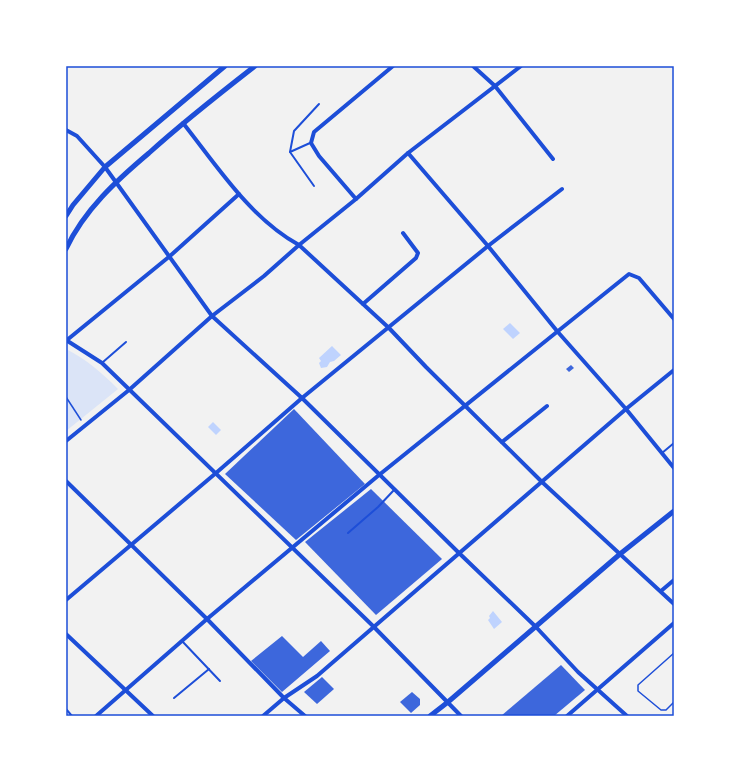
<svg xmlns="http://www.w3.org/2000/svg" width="740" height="782" font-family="Karla,sans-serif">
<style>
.green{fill:#dbe4f7}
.water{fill:#bfd3fe}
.building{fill:#3d67dc}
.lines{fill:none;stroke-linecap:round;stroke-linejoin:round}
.path{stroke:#1d4ed8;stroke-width:1.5}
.service{stroke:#1d4ed8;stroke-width:2}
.minor{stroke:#1d4ed8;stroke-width:4}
.tertiary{stroke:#1d4ed8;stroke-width:5}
.neatline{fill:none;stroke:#1d4ed8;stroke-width:1.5}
</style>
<rect width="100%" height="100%" fill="#f2f2f2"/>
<!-- green -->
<path class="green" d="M66,349C86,359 102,373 118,389L66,431Z"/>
<!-- water -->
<g class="water">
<polygon points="510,323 520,333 513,339 503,329"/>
<polygon points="332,346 341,355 334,361 330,362 327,367 321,368 319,363 321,361 319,358"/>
<polygon points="213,422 221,430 216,435 208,427"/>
<polygon points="493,611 502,622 494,629 488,620 490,618 489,616"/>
</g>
<!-- building -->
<g class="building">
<polygon points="571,365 574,368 569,372 566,369"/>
<polygon points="294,409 365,484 296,540 225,474"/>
<polygon points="371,489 442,559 376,615 305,542"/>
<polygon points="282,636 303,657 321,641 330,651 282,692 251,661"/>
<polygon points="561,665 585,690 554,716 501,716"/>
<polygon points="322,677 334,689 317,704 304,692"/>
<polygon points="412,692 420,699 420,705 411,713 400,702"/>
</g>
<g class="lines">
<!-- path -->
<g class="path">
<polyline points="66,397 81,420"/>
<polyline points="674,653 638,685 638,691 661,710 666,710 674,702"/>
</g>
<!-- service -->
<g class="service">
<polyline points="310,143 290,152 314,186"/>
<polyline points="290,152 294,131 319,104"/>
<polyline points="103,362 126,342"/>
<polyline points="662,453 674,443"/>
<polyline points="348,533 378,507 394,490"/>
<polyline points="182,641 220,681"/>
<polyline points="174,698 209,669"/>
<polyline points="66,709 72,716"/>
</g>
<!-- minor -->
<g class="minor">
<polyline points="473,66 495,86 553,159"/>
<path d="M183,123C217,166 250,218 299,245L389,328L426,367L542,482L674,604"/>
<polyline points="66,130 77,136 105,167 212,316 302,398 459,553 536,627 578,672 627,716"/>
<polyline points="408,153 488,246 557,331 626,409 674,468"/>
<polyline points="356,199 319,156 311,143 314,132 393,66"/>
<polyline points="363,304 416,258 418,253 403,233"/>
<polyline points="66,340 102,363 373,626 461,716"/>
<polyline points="67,340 170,256 239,194"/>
<polyline points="66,441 129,390 212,316 264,276 299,245 356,199 408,153 521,66"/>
<polyline points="502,442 547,406"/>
<polyline points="66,481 207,619 284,698 305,716"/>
<polyline points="661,591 674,580"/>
<polyline points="66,600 216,473 302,398 488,246 562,189"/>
<polyline points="66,634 153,716"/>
<polyline points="96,716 207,619 379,475 629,274 639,278 674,319"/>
<polyline points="263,716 284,698 317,676 626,409 674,370"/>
<polyline points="567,716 674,623"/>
</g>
<!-- tertiary -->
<g class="tertiary">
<polyline points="66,216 73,205 105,167 225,66"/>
<path d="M66,249C84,210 117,180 149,153C183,122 219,94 255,66"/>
<polyline points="430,716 448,702 620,554 674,511"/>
</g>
</g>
<!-- border -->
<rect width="740" height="782" fill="none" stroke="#ffffff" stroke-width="134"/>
<rect x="67" y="67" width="606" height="648" class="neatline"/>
</svg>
